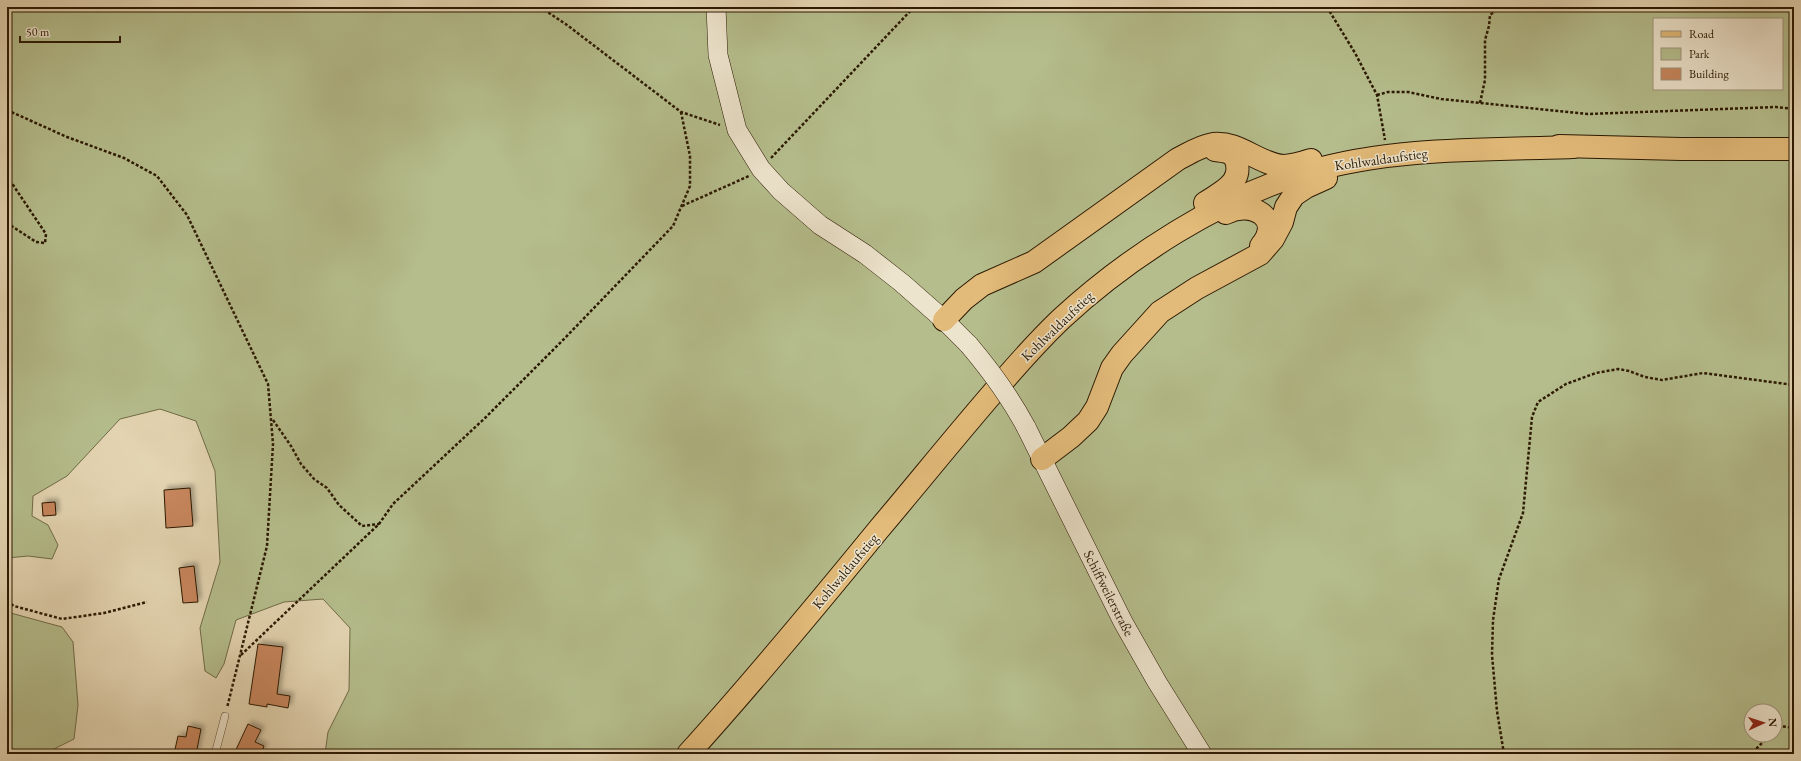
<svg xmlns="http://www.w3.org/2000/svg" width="1801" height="761" font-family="'EB Garamond',serif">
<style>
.green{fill:#b5bd8c;stroke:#706b47;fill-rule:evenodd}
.building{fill:#c7865d;stroke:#2b1902;filter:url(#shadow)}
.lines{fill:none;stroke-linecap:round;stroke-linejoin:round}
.lane-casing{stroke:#59482e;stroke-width:8}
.secondary-casing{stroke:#2b1902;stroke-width:20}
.primary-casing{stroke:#2b1902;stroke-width:24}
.path{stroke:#2b1902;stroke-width:2.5;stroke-dasharray:3 2;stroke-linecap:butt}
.lane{stroke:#ede4cd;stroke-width:7}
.secondary{stroke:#ede4cd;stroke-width:19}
.primary{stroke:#e2ba79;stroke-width:22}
.secondary-bridge-casing{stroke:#2b1902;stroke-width:20;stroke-linecap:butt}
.secondary-bridge{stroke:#ede4cd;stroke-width:19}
.labels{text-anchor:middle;stroke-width:3;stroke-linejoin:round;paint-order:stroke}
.street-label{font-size:14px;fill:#2b1902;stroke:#ede4cd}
</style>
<defs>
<filter id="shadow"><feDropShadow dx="3.5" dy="-3.5" stdDeviation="2" flood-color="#0004"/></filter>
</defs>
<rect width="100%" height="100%" fill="#e4d5b2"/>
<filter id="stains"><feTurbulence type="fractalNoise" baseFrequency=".005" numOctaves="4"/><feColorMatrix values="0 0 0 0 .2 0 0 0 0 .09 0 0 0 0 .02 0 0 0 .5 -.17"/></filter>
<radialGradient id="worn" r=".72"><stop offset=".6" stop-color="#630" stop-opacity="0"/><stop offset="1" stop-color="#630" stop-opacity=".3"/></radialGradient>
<!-- green -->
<g class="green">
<path d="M7,7H1794V754H325L328,732L349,690L350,628L323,599L284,602L236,620L224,664L216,678L205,671L200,628L220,562L215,471L196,421L160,409L120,419L67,476L33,496L32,516L48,525L58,545L52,559L28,556L7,558ZM1654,19H1782V89H1654ZM1751,711H1775V735H1751Z"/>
<polygon points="7,612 62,627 73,642 78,705 74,739 44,754 7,754"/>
</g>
<!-- building -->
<g class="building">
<polygon points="190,488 193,526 166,528 164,490"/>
<polygon points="55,502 56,515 43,516 42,503"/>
<polygon points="194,566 198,602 183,603 179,568"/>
<polygon points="258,644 283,647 277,694 290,696 288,708 267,704 267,707 249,704"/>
<polygon points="248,724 261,730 255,742 264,746 261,754 234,754"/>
<polygon points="188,726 201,729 196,754 174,754 178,736 186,737"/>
</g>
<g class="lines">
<!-- lane casing -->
<g class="lane-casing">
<polyline id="lane" points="215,754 225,716"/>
</g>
<!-- secondary casing -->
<g class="secondary-casing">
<g id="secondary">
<polyline points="716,7 718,55 737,130 761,169 781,191 820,225 865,254 902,283 944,320 969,345"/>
<polyline points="1026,427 1123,622 1157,682 1202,754"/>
</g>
</g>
<!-- primary casing -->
<g class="primary-casing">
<g id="primary">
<polyline points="1559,146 1681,149 1794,149"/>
<path d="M1205,203C1220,193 1241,184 1237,164C1235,152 1225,151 1215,150"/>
<path d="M1226,213C1252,199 1284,219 1261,246"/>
<path d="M944,320L964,299L982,285L1034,262L1178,159C1190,153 1200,146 1213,144C1239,141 1258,164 1283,166C1292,166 1302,163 1311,160"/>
<polyline points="1042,459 1071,437 1088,421 1097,407 1112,368 1122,354 1160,312 1197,288 1260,254 1273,239 1282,222 1286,207 1294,195 1306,187 1326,178"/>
<path d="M688,754C754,681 817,605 879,529C917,484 954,438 992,394C1014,368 1037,342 1061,319C1128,257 1221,197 1308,172C1393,147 1485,150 1573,147"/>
</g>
</g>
<!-- path -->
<g class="path">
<polyline points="540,7 567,25 681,112 720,125"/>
<polyline points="1327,7 1355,53 1377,95 1385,140"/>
<polyline points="1377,95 1388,92 1408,92 1441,99 1588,114 1776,107 1794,109"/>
<polyline points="1480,103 1485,80 1485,40 1489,26 1490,15 1499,8"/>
<polyline points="7,110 67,137 124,158 157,176 187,215 268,384 273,444 267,546 227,708"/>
<polyline points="771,158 914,7"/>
<polyline points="7,176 46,234 45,243 36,242 7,223"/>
<polyline points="682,206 749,176"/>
<polyline points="273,420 291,446 301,464 314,479 327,488 339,505 362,526 379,524"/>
<polyline points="7,601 14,606 62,619 104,613 147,602"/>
<polyline points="241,655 379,524 393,504 485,418 564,339 673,226 690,186 690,156 681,112"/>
<polyline points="1775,731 1780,726 1794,728"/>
<polyline points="1504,754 1497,711 1492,655 1493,620 1499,579 1523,513 1532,417 1538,402 1566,384 1596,373 1618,369 1629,371 1645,377 1662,380 1703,373 1794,385"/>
<polyline points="1756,754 1757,748 1770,735"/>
</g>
<!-- lane -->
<use href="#lane" class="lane"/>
<!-- secondary -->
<use href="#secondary" class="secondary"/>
<!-- primary -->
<use href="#primary" class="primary"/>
<!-- secondary-bridge casing -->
<g class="secondary-bridge-casing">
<path id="secondary-bridge" d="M969,345C991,371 1010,397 1026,427"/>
</g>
<!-- secondary-bridge -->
<use href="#secondary-bridge" class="secondary-bridge"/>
</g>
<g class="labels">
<!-- street labels -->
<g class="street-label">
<text transform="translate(1381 159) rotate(-8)" y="5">Kohlwaldaufstieg</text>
<text transform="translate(1057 326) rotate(-44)" y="5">Kohlwaldaufstieg</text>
<text transform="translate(845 571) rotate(-50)" y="5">Kohlwaldaufstieg</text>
<text transform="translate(1109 593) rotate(63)" y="5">Schiffweilerstraße</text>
</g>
</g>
<!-- margin -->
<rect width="1801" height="761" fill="none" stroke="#e4d5b2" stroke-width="24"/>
<rect x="8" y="8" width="1785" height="745" fill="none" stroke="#2b1902" stroke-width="2"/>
<rect x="12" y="12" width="1777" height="737" fill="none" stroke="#2b1902"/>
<!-- legend -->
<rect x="1653" y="18" width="130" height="72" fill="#ede4cd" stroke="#9f937c"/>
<rect x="1661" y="31" width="20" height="6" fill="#e2ba79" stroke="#9f937c"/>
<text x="1689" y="38" font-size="12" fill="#2b1902">Road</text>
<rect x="1661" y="48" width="20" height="12" fill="#b5bd8c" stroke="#9f937c"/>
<text x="1689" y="58" font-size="12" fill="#2b1902">Park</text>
<rect x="1661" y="68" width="20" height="12" fill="#c7865d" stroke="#9f937c"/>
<text x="1689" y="78" font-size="12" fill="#2b1902">Building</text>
<!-- north arrow -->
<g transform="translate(1763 723) rotate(87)"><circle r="19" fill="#ede4cd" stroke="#9f937c"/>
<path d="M0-3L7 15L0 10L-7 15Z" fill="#8f2418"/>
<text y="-6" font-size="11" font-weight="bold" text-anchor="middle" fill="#2b1902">N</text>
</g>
<!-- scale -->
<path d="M20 36v6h100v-6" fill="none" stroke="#2b1902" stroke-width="2"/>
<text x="26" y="36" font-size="12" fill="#2b1902" stroke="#ede4cd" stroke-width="3" paint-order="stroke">50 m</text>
<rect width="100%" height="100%" filter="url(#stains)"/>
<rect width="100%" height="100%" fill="url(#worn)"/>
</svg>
